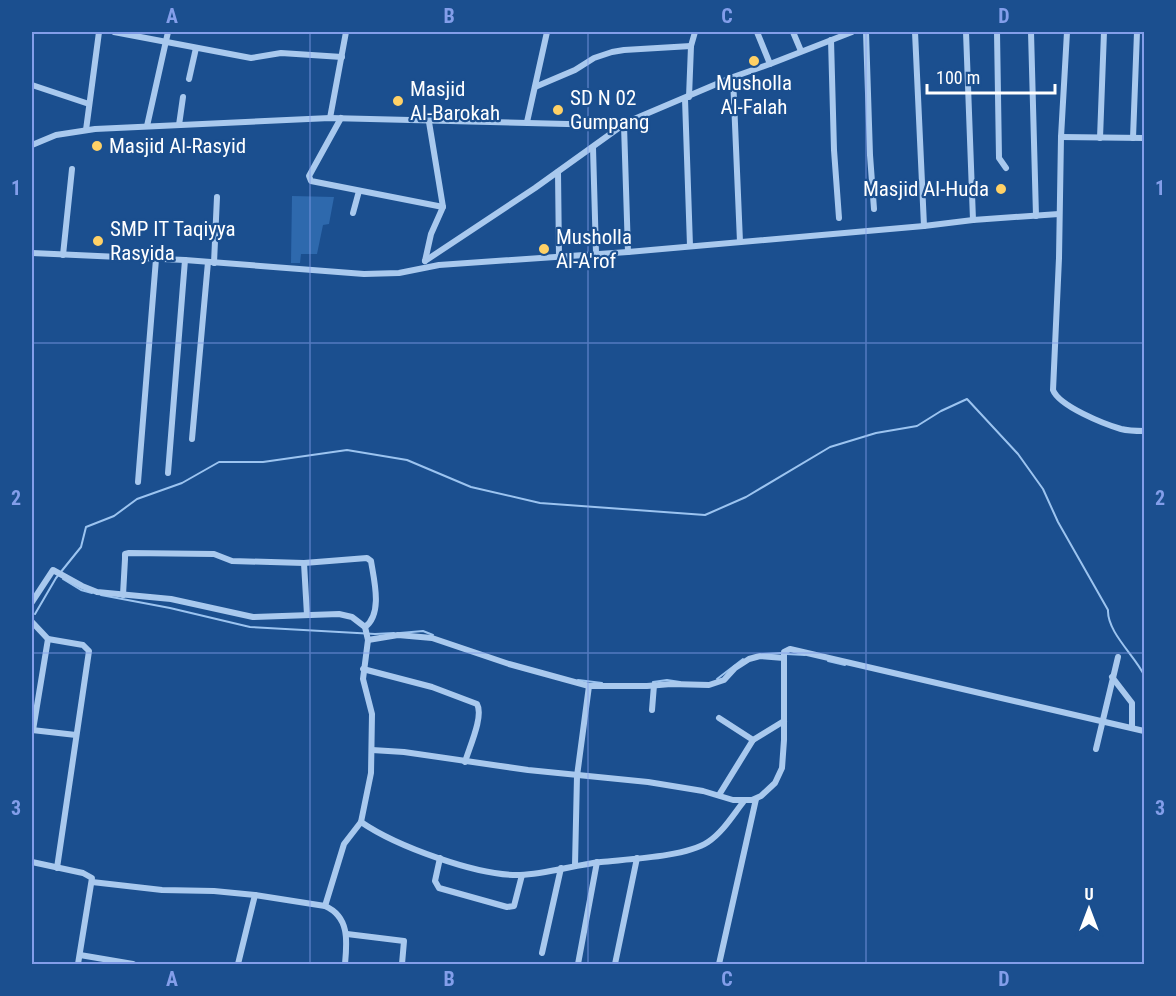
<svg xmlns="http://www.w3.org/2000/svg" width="1176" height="996" font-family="'Roboto Condensed',sans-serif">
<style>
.green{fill:#2e69ad}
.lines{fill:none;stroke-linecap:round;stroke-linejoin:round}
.stream{stroke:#9cc4f0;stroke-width:2}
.street{stroke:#a9c9ee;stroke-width:6}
.grid{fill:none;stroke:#839eea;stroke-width:1.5;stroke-opacity:0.55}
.poi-dot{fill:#ffd166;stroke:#1b4f8f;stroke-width:2}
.labels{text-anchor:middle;stroke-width:4.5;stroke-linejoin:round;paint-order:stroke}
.poi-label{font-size:21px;fill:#fff;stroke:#1b4f8f;text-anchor:start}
.neatline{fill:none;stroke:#839eea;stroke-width:2}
.grid-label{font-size:20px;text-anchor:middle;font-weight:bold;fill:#839eea}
</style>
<rect width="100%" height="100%" fill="#1b4f8f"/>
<!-- green -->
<polygon class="green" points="292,196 334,197 329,224 323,225 317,254 301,254 300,263 291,263"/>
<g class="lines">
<!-- stream -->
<g class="stream">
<polyline points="63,579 81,590 92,593"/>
<polyline points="101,595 170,608 250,627 375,634 394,633"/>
<path d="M35,614L56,578L81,547L86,527L114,516L137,499L182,483L219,462H263L347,450L407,460L471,487L540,503L705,515L746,497L830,447L876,433L917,426L941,411L967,399L1018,454L1043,489L1058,522L1108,610C1107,632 1135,656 1144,675"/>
<polyline points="400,633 423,631 433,635"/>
<polyline points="763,654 781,653"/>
<polyline points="787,654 805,655"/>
<polyline points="828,661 845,665"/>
<polyline points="717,679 743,659"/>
<polyline points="578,680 602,683"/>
<polyline points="653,682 667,680 680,682"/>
</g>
<!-- street -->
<g class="street">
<polyline points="114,32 251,58 281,53 342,57"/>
<polyline points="757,32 770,64"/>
<polyline points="793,32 801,51"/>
<polyline points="866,32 870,155 874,209"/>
<polyline points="915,32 924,226"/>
<polyline points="966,32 973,220"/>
<polyline points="997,32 999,158 1006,168"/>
<polyline points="1031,32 1036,216"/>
<path d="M1067,32L1061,137L1059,258L1053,390C1059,406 1104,424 1121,429C1129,431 1137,431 1144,431"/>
<polyline points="831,40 834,150 839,218"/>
<polyline points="733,77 740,242"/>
<polyline points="189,79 196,48"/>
<polyline points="32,85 89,104"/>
<polyline points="535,87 575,70 594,58 612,52 624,50 691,46"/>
<polyline points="689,97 691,46 695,32"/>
<polyline points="685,99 690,246"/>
<polyline points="330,118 346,32"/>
<polyline points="341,118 309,176 311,181 443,207"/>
<polyline points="527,122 547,32"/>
<polyline points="179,125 183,97"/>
<polyline points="624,125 628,252"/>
<polyline points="147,126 168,32"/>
<polyline points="86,130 99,32"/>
<polyline points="1061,137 1144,138"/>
<polyline points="1100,138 1104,32"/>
<polyline points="1133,138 1137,32"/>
<polyline points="32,145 56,135 95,129 330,118 606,125 627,122 733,77 770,64 852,32"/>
<polyline points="593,148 596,253"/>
<polyline points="558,172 559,256"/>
<polyline points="353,213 359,191"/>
<polyline points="32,253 185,260 364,274 399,273 439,265 628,252 924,226 973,220 1059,214"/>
<polyline points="63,255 72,169"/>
<polyline points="425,261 535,188 627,122"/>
<polyline points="425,261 431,234 443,207 429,122"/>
<polyline points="214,263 217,197"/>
<polyline points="192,439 208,262"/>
<polyline points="168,473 185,260"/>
<polyline points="138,482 156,259"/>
<polyline points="304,563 307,615"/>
<path d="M123,595L125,559V554L129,553L214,554L232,561L304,563L367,558L371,561C374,580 383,614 365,627"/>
<polyline points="32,602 53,570 82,586 97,592 171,599 253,617 339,614 352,617 365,627 368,640 363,679 372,714 371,773 361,822 344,844 325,906"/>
<polyline points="32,622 48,639 83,645 89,651 57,868"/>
<polyline points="368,640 398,635 432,638 509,664 589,686 647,686 671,684 709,685 724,680 735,668 749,659 760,656 784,658"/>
<path d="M363,669L432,687L477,704C484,716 469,748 465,762"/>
<polyline points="1112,677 1132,703 1132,728"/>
<polyline points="652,710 654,685"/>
<polyline points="719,718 753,740"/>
<polyline points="32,730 76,735"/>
<polyline points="33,730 48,639"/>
<polyline points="1096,749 1118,657"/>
<polyline points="372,750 404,752 528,770 648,782 703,791 733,800 752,800 761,796 775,783 782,768 784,740 784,652 790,649 1144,731"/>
<polyline points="719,795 753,740 784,721"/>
<path d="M361,822C396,846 477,876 520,875C547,874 574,865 601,862C629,859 685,857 708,842C723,832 733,815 744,801"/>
<polyline points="440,858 435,881 439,888 507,907 514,906 522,875"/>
<polyline points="32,862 83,873 92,878 78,964"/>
<polyline points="575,865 577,776 589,686"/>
<polyline points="92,882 162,890 214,891 255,895"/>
<polyline points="347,934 404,941 402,964"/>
<polyline points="542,953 561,868"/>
<polyline points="80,955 133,964"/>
<path d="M238,964L255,895L325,906C350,917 347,942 345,964"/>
<polyline points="578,964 597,862"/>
<polyline points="615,964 637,858"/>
<polyline points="719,964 756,799"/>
</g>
</g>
<!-- grid -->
<path class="grid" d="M310,32V964M588,32V964M866,32V964M32,343H1144M32,653H1144"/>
<!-- markers -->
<g class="poi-dot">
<circle cx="754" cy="61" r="6"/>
<circle cx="398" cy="101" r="6"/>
<circle cx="558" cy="110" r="6"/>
<circle cx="97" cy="146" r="6"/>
<circle cx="1001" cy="189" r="6"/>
<circle cx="98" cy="241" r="6"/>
<circle cx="544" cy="249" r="6"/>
</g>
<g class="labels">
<!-- poi labels -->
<g class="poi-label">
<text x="754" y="90" text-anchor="middle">Musholla<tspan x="754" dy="24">Al-Falah</tspan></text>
<text x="410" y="96">Masjid<tspan x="410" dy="24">Al-Barokah</tspan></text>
<text x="570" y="105">SD N 02<tspan x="570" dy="24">Gumpang</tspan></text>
<text x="109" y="153">Masjid Al-Rasyid</text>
<text x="989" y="196" text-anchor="end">Masjid Al-Huda</text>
<text x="110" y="236">SMP IT Taqiyya<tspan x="110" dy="24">Rasyida</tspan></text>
<text x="556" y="244">Musholla<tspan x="556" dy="24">Al-A'rof</tspan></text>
</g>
</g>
<!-- border -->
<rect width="1176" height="996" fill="none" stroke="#1b4f8f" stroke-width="66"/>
<!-- north arrow -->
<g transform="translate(1089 909)" stroke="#1b4f8f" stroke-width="4.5" paint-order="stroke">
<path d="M0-4.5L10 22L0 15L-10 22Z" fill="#ffffff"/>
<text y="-9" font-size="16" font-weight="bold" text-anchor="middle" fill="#ffffff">U</text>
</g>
<!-- scale -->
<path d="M927 84v9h128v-9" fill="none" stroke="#ffffff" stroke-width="3"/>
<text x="936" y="84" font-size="18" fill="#ffffff" stroke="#1b4f8f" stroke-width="4.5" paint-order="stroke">100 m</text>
<rect x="33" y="33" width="1110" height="930" class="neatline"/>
<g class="grid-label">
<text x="172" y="23">A</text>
<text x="449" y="23">B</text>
<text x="727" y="23">C</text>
<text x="1004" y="23">D</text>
<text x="16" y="195">1</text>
<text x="1160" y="195">1</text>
<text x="16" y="505">2</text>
<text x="1160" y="505">2</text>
<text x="16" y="815">3</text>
<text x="1160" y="815">3</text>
<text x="172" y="986">A</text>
<text x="449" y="986">B</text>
<text x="727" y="986">C</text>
<text x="1004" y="986">D</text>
</g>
</svg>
